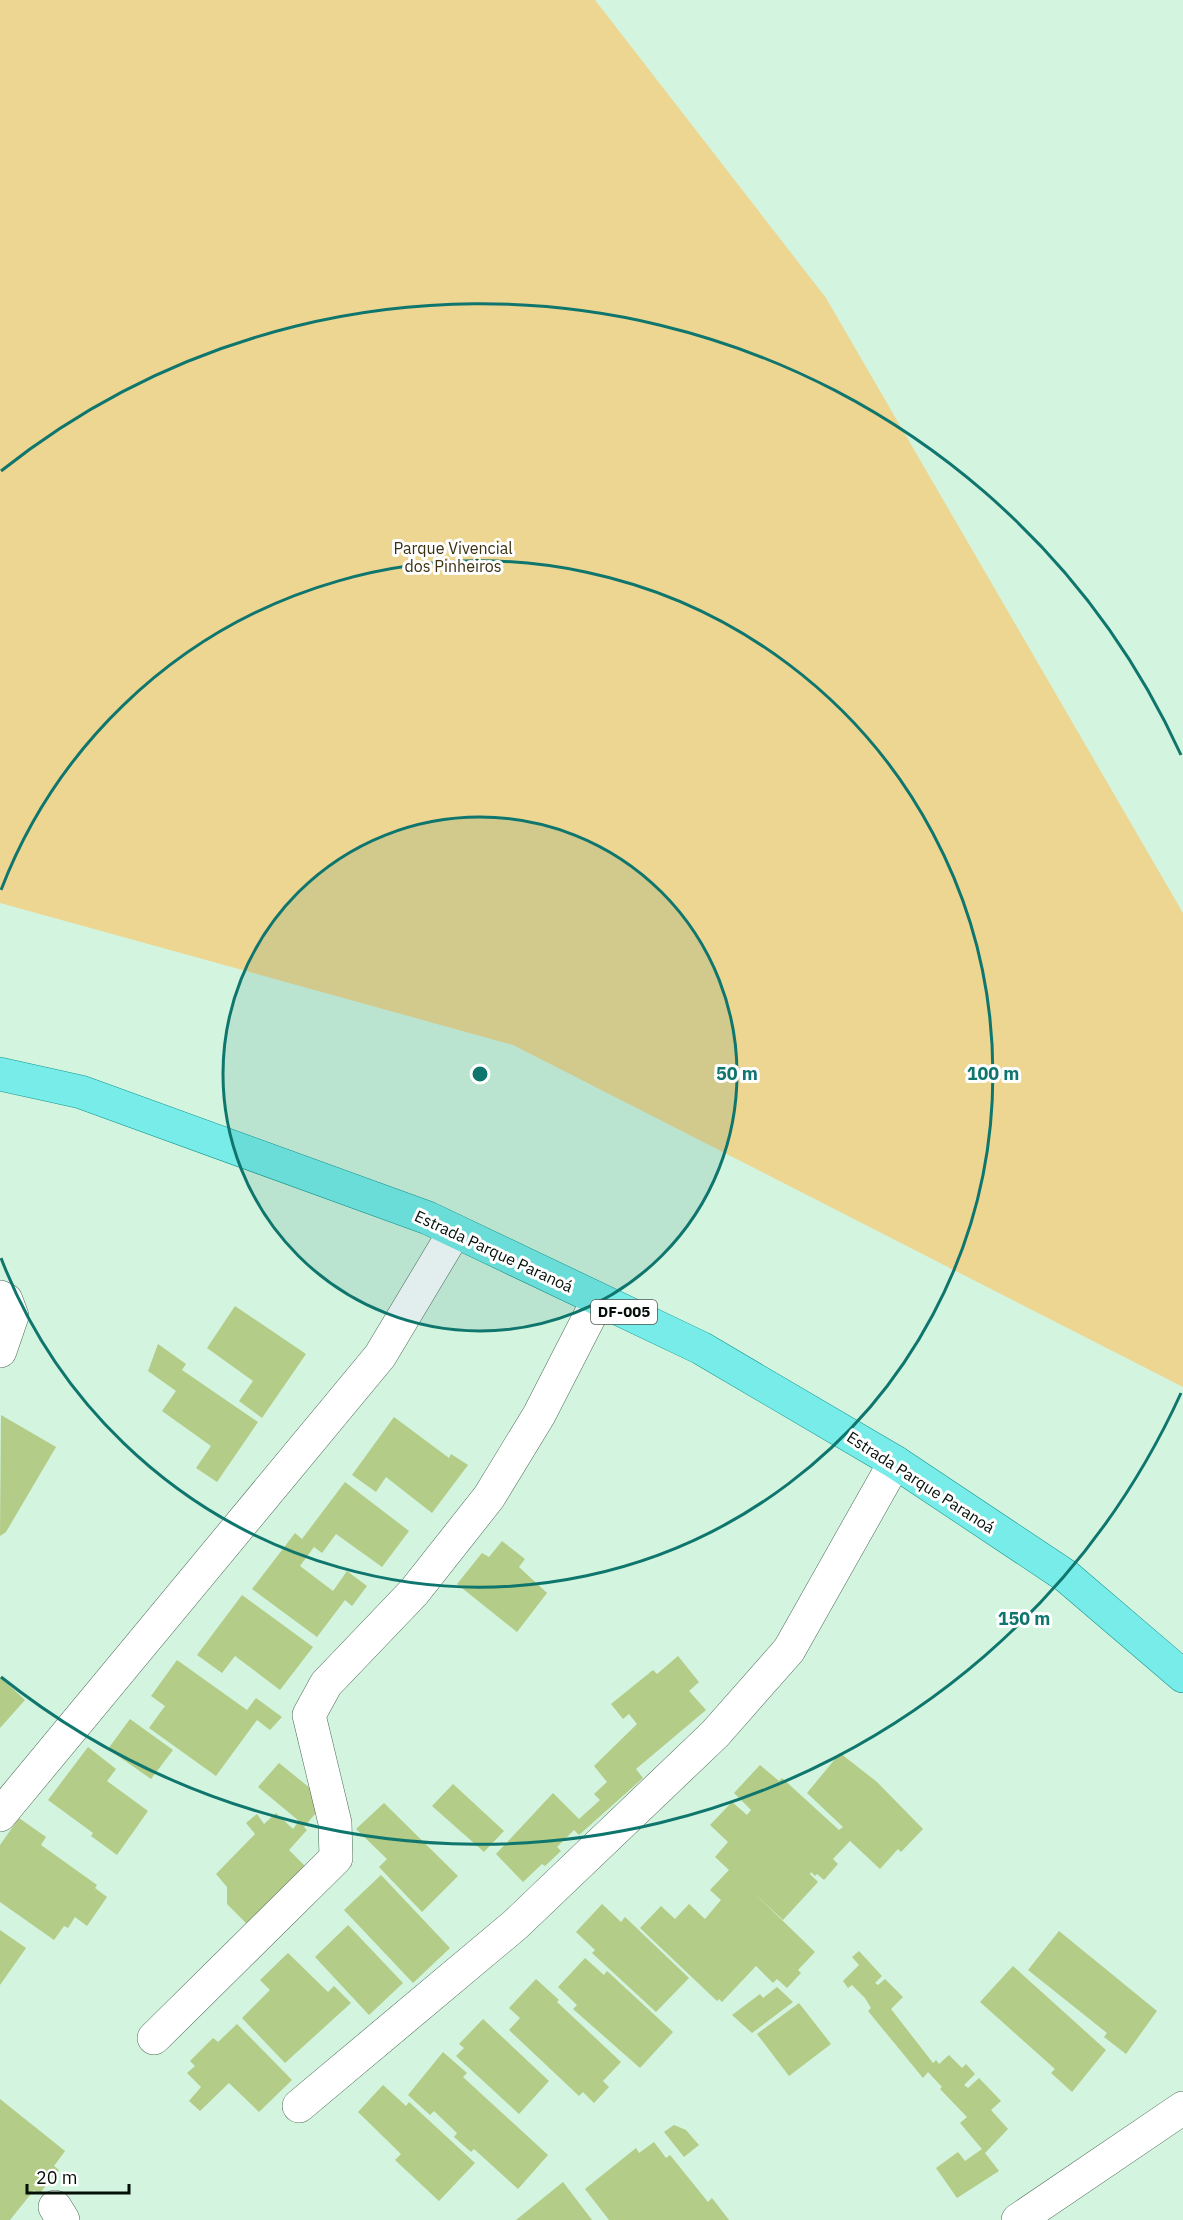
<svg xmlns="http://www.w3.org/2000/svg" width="1183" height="2220" font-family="'IBM Plex Sans',sans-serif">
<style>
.green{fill:#edd692}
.building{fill:#b3cc87}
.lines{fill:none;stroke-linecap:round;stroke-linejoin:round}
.minor-casing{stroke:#4d6a58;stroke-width:34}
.major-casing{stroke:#14968f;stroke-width:34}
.minor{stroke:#fff;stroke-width:33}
.major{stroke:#77ece8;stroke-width:33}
.ring{fill:none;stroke:#0f766e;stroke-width:3}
.labels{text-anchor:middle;stroke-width:6;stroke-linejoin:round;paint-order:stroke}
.shield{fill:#fff;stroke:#4f5752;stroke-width:1.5}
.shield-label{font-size:15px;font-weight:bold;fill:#040f08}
.park-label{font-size:16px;fill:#3b3010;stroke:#fff}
.street-label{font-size:16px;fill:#040f08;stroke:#fff}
.centre{fill:#0f766e;stroke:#fff;stroke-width:3}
.ring-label{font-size:18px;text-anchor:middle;font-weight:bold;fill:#0f766e;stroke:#fff;stroke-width:6;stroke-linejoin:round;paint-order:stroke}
</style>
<rect width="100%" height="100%" fill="#d3f4df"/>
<!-- green -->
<polygon class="green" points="0,0 595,0 826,298 1183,913 1183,1387 513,1045 0,903"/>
<!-- building -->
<g class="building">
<polygon points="235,1306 306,1354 262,1418 239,1401 253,1381 207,1348"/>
<polygon points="158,1344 186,1364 182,1370 258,1422 217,1482 196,1468 211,1446 162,1411 176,1391 148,1371"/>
<polygon points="1,1415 56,1447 6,1532 0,1536"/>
<polygon points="394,1417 449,1458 451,1454 468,1465 432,1513 386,1477 376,1492 352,1475"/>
<polygon points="345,1482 409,1531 382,1567 336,1534 322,1553 314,1547 300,1566 333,1591 347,1571 367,1586 352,1606 345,1600 317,1637 252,1589 295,1533 302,1539"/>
<polygon points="502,1541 525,1559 519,1567 547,1593 517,1632 457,1584 482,1553 489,1557"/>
<polygon points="242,1595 313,1647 280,1690 235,1656 222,1673 197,1655"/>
<polygon points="678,1656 699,1682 689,1691 706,1710 636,1769 643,1778 579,1835 574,1830 557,1847 561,1851 545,1866 542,1864 523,1882 496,1854 553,1793 579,1819 600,1800 594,1794 607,1782 594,1766 637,1724 629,1714 623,1719 611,1704 653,1670 657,1674"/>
<polygon points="177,1660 247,1710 256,1698 282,1717 270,1730 257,1720 216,1776 149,1728 165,1706 151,1696"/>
<polygon points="0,1677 25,1700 0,1728"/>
<polygon points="130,1719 173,1750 151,1779 108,1749"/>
<polygon points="88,1747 116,1769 107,1781 148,1811 117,1855 91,1836 93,1833 48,1800"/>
<polygon points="840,1753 877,1782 923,1829 901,1852 898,1849 880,1869 850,1841 833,1859 838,1864 824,1880 817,1874 815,1876 811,1872 810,1874 818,1882 783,1920 754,1893 815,1952 798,1970 801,1973 787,1988 777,1979 773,1983 756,1966 722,2002 719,1999 717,2001 640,1928 661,1906 675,1919 689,1904 705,1919 721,1900 710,1890 729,1870 715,1857 728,1842 710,1825 732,1802 747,1815 751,1810 734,1793 760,1765 779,1781 782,1778 839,1830 843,1827 807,1793"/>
<polygon points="279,1763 326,1801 304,1827 307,1830 289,1850 318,1879 248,1925 227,1904 227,1887 216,1874 255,1834 246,1823 257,1814 264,1824 276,1813 293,1829 299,1821 258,1787"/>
<polygon points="453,1784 504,1831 484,1852 432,1806"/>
<polygon points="384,1803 458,1876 422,1912 379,1867 387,1859 356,1829"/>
<polygon points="19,1818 46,1837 41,1845 97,1885 95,1888 107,1897 87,1926 75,1917 68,1928 64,1926 54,1940 0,1902 0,1845"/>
<polygon points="381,1875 450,1948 413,1983 344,1910"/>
<polygon points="602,1904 621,1922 625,1917 689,1978 656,2012 592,1953 595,1950 576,1932"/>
<polygon points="348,1925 403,1983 369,2015 315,1957"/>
<polygon points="0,1930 26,1948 0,1985"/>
<polygon points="1059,1931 1157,2011 1126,2054 1104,2037 1107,2033 1028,1970"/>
<polygon points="859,1951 882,1976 875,1983 878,1985 885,1979 903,1997 891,2009 933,2063 936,2060 939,2064 949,2055 962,2068 966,2064 975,2074 964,2085 968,2088 979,2078 1001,2101 991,2110 1008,2129 985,2153 999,2171 957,2198 936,2168 958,2152 965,2161 982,2149 960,2123 967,2117 940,2089 942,2087 928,2072 923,2078 868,2011 871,2008 865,1998 852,1985 848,1988 843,1981 859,1965 852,1957"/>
<polygon points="288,1953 328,1992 334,1986 351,2003 285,2063 242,2018 270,1990 260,1980"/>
<polygon points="585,1958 604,1975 607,1971 673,2032 640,2068 573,2009 577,2005 558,1987"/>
<polygon points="1013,1966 1106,2050 1072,2092 1051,2073 1055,2069 980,2002"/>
<polygon points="536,1979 559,2000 557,2002 621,2062 603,2081 609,2087 594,2103 583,2092 579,2096 509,2030 520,2018 509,2008"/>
<polygon points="777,1987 793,2002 752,2033 732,2015 760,1994 763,1998"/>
<polygon points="799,2003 831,2044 789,2076 757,2034"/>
<polygon points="483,2019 549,2081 519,2114 456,2056 464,2048 459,2044"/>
<polygon points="237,2024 292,2080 259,2112 229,2083 200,2111 189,2101 201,2087 187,2073 195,2066 190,2061 213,2038 218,2042"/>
<polygon points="443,2052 467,2073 463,2077 548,2155 518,2189 474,2149 471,2152 454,2137 457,2133 434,2111 430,2115 408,2095"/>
<polygon points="383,2085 406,2106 409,2102 475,2163 439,2201 395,2160 401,2154 358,2112"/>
<polygon points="0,2099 65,2151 54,2166 59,2170 39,2194 34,2190 10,2220 0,2220"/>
<polygon points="674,2125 686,2130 699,2145 684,2157 664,2132"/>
<polygon points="654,2142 666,2158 670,2155 708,2202 712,2198 729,2220 609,2220 585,2189 636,2148 639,2153"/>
<polygon points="563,2182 592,2220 516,2220"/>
</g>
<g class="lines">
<!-- minor casing -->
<g class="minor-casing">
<g id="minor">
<polyline points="0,1297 6,1300 12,1316 0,1351"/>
<polyline points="0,1815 380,1356 455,1231"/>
<polyline points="154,2038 336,1858 335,1823 309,1715 326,1684 414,1592 489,1497 539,1415 598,1300"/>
<polyline points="299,2106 515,1925 715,1734 789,1650 895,1462"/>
<polyline points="55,2207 63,2220"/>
<polyline points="1018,2220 1183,2108"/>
</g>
</g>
<!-- major casing -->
<g class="major-casing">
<polyline id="major" points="0,1074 81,1092 428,1218 701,1348 895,1462 1066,1576 1183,1676"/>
</g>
<!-- minor -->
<use href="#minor" class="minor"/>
<!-- major -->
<use href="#major" class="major"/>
</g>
<!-- distance rings -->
<circle cx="480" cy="1074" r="257" fill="#0f766e" fill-opacity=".12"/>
<g class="ring">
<circle cx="480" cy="1074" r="257"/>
<path d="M1 890A513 513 0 1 1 1 1258"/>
<path d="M1181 1393A770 770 0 0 1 1 1677M1 471A770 770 0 0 1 1181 755"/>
</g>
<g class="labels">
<!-- shield labels -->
<rect class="shield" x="591" y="1300" width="66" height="24" rx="4.5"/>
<g class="shield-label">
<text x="624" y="1317">DF-005</text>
</g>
<!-- park labels -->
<g class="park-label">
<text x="453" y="554">Parque Vivencial<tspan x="453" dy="18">dos Pinheiros</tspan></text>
</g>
<!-- street labels -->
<g class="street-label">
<text transform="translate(494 1251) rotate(25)" y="6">Estrada Parque Paranoá</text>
<text transform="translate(921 1482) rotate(33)" y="6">Estrada Parque Paranoá</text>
</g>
</g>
<circle cx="480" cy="1074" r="9" class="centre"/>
<g class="ring-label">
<text x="737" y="1080">50 m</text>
<text x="993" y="1080">100 m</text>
<text x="1024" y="1625">150 m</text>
</g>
<!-- scale -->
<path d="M27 2184v9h102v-9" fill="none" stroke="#040f08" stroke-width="3"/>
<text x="36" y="2184" font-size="18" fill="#040f08" stroke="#ffffff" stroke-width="4.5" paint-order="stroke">20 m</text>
</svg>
